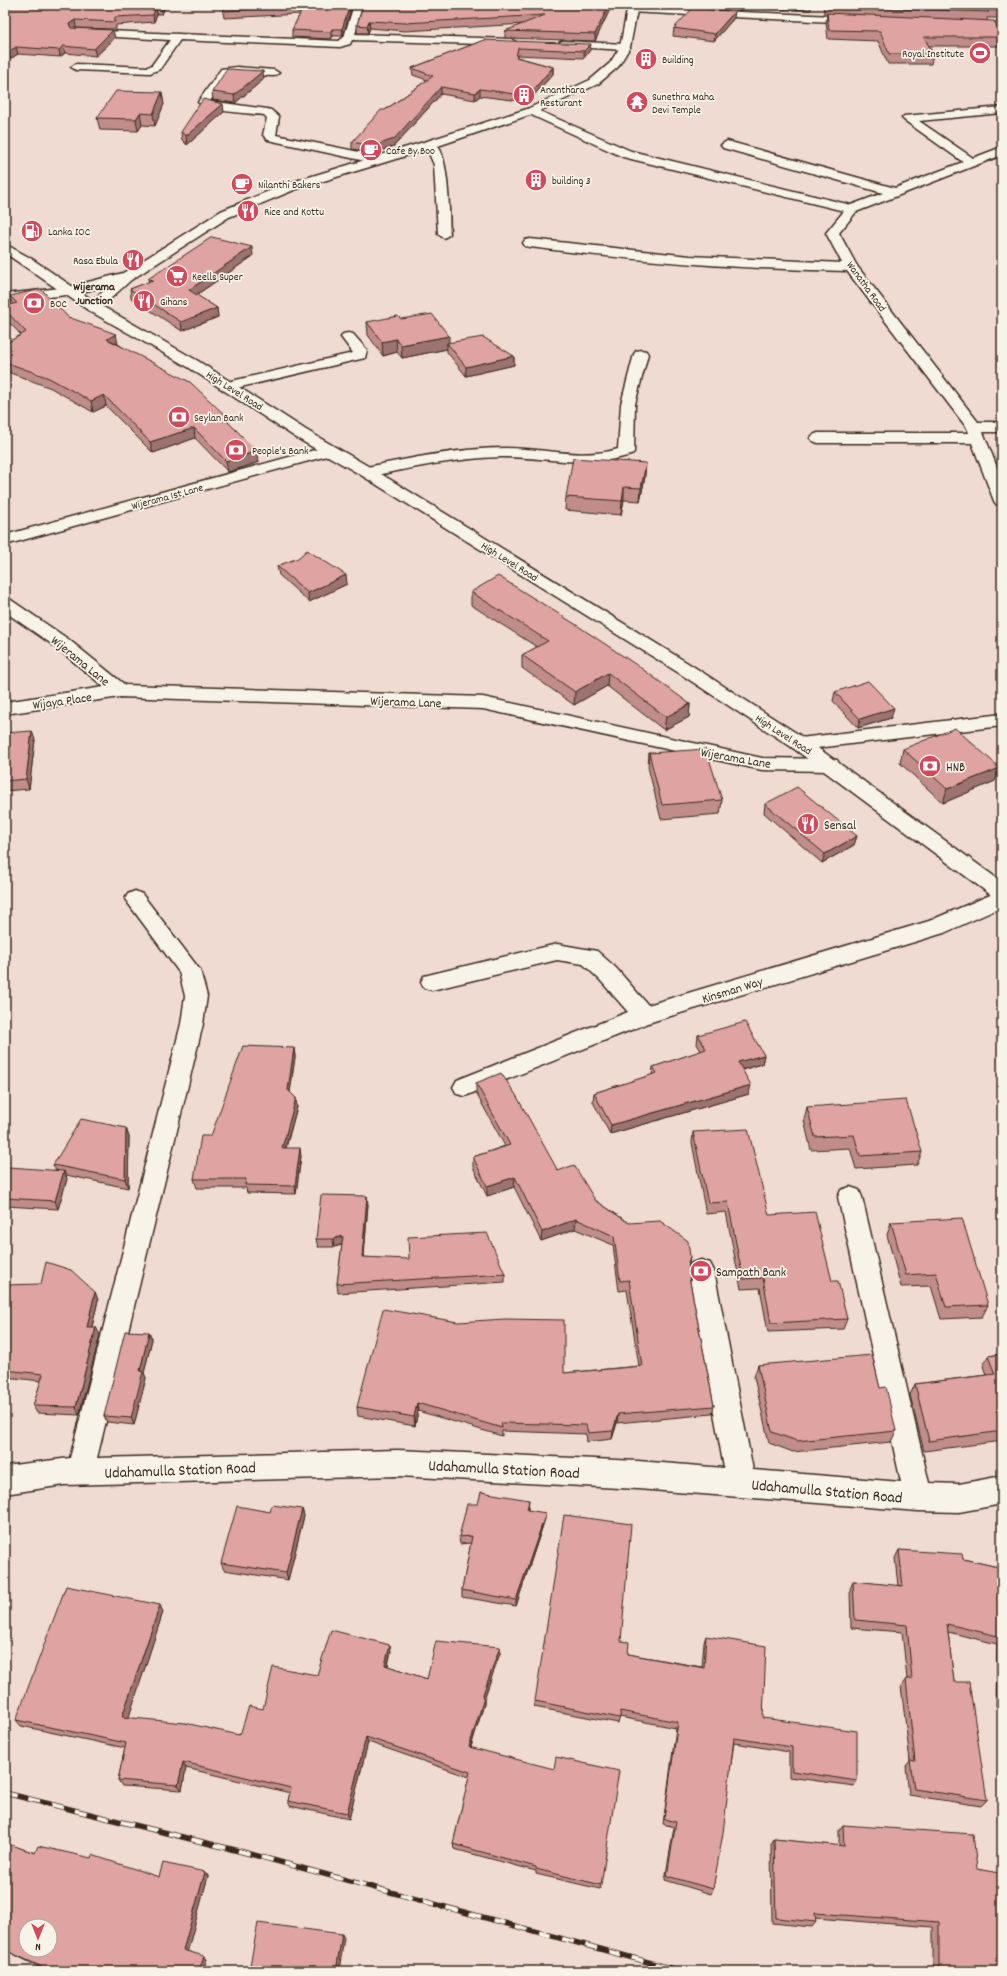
<svg xmlns="http://www.w3.org/2000/svg" width="1007" height="1976" font-family="Dekko,sans-serif">
<style>
.lines{fill:none;stroke-linecap:round;stroke-linejoin:round}
.minor-casing{stroke:#3b2a1e;stroke-width:3}
.major-casing{stroke:#3b2a1e;stroke-width:3}
.highway-casing{stroke:#3b2a1e;stroke-width:3}
.minor{fill:#f7f3e8;fill-rule:evenodd}
.major{fill:#f7f3e8;fill-rule:evenodd}
.highway{fill:#f7f3e8;fill-rule:evenodd}
.rail-casing{stroke:#3b2a1e;stroke-width:5.5}
.rail{stroke:#f7f3e8;stroke-width:4;stroke-dasharray:12;stroke-linecap:butt}
.wall{fill:#c08d8b;stroke:#3b2a1e}
.shaded-wall{fill:#9c7371;stroke:#3b2a1e}
.building{fill:#dfa4a2;stroke:#3b2a1e;fill-rule:evenodd}
.labels{text-anchor:middle;stroke-width:3.5;stroke-linejoin:round;paint-order:stroke}
.far-poi-label{font-size:11px;fill:#3b2a1e;stroke:#f7f3e8;text-anchor:start}
.far-street-label{font-size:11px;fill:#3b2a1e;stroke:#f7f3e8}
.far-neighbourhood-label{font-size:12px;font-weight:bold;fill:#3b2a1e;stroke:#f7f3e8}
.street-label{font-size:13px;fill:#3b2a1e;stroke:#f7f3e8}
.poi-label{font-size:13px;fill:#3b2a1e;stroke:#f7f3e8;text-anchor:start}
.near-street-label{font-size:16px;fill:#3b2a1e;stroke:#f7f3e8}
</style>
<rect width="100%" height="100%" fill="#f0dbd3"/>
<filter id="ink" filterUnits="userSpaceOnUse"><feTurbulence type="fractalNoise" baseFrequency=".025" numOctaves="2"/><feDisplacementMap in="SourceGraphic" scale="8" xChannelSelector="R" yChannelSelector="G"/><feConvolveMatrix kernelMatrix="1 2 1 2 8 2 1 2 1" color-interpolation-filters="sRGB"/></filter>
<g filter="url(#ink)">
<g class="lines">
<!-- minor casing -->
<g class="minor-casing">
<g id="minor">
<polygon points="354,5 364,5 355,34 511,39 516,42 511,45 352,40 350,44 340,47 180,40 160,69 150,73 76,70 71,67 76,64 148,67 152,65 170,40 81,35 80,33 85,30 339,41 344,37"/>
<polygon points="632,7 855,17 860,20 855,23 628,12 627,10"/>
<polygon points="967,22 1002,23 1002,29 963,27 962,25"/>
<polygon points="562,41 625,44 630,47 625,50 558,46 557,44"/>
<path d="M237,67L274,70L279,73L274,76L228,74L210,101L267,109L271,110L279,117L276,135L379,156L385,160L379,164L268,140L263,135L267,118L264,115C250,113 206,112 198,102L221,69Z"/>
<path d="M1002,107V113L919,121L973,158L1002,147V155L856,212L839,233L857,266L978,422H1002V432H983L1002,480V506L996,504L994,501L972,443H818L813,441L810,438L813,435L818,433H969L967,428L847,271C741,269 635,261 530,247L525,246L523,243L525,240L530,239L690,256L842,263L826,233L844,211L623,157L527,113L525,111L527,109H535L631,151L851,205L883,193L723,148L721,145L727,141L895,188L963,162L904,120L902,118L904,116Z"/>
<path d="M431,140C450,145 449,216 450,234L444,238L438,234L434,165L425,144Z"/>
<polygon points="70,287 75,288 77,291 75,294 5,302 5,294"/>
<polygon points="348,333 353,334 367,350 365,358 228,390 223,389 221,386 223,383 353,353 341,337 343,334"/>
<path d="M641,350L646,351L648,354L635,404L634,452L631,455C583,469 550,457 502,457C456,458 412,468 367,477L361,475L359,472L361,469L367,467C413,458 458,448 506,448C543,448 581,460 618,449L621,404L634,354L636,351Z"/>
<polygon points="329,446 334,448 337,451 334,454 5,545 5,535"/>
<polygon points="5,599 11,600 68,639 125,685 483,697 762,758 830,759 837,760 840,765 837,770 830,771 762,770 483,709 120,697 5,714 5,702 104,687 56,647 5,612"/>
<polygon points="1002,714 1002,726 800,750 793,748 790,744 793,740 800,738"/>
<polygon points="1002,890 1002,907 944,933 651,1022 465,1096 457,1094 453,1087 457,1080 628,1012 600,980 583,964 557,960 432,990 424,988 421,982 424,976 432,974 557,944 597,951 616,968 648,1005 929,921"/>
<polygon points="135,891 142,894 200,970 207,996 203,1024 97,1458 398,1450 638,1461 724,1468 688,1271 692,1263 701,1260 710,1263 714,1271 753,1470 901,1482 838,1197 841,1190 850,1187 859,1190 862,1197 929,1483 959,1484 1002,1476 1002,1504 959,1512 918,1511 638,1489 398,1476 64,1485 5,1494 5,1466 70,1458 181,1024 185,996 179,972 125,899 128,894"/>
</g>
</g>
<!-- major casing -->
<g class="major-casing">
<polygon id="major" points="628,5 638,5 630,47 618,67 598,84 535,113 435,147 294,190 229,217 131,280 98,310 88,310 86,307 110,285 70,295 65,294 63,291 65,288 123,273 221,211 286,184 427,141 527,109 590,80 610,63 620,47"/>
</g>
<!-- highway casing -->
<g class="highway-casing">
<polygon id="highway" points="5,244 32,259 98,304 198,361 306,430 373,469 691,665 807,740 1002,882 1002,901 995,898 793,748 679,673 361,475 295,437 188,367 88,310 5,253"/>
</g>
<!-- minor -->
<use href="#minor" class="minor"/>
<!-- major -->
<use href="#major" class="major"/>
<!-- highway -->
<use href="#highway" class="highway"/>
<!-- rail casing -->
<g class="rail-casing">
<polyline id="rail" points="5,1793 239,1851 681,1971"/>
</g>
<!-- rail -->
<use href="#rail" class="rail"/>
</g>
<!-- wall -->
<g class="wall">
<polygon points="5,5 166,5 162,14 157,14 154,22 116,25 116,29 76,28 74,28 115,38 96,56 65,53 60,57 18,54 5,62"/>
<polygon points="222,5 352,5 343,36 333,36 331,39 292,37 292,30 300,14 224,18"/>
<polygon points="363,5 612,5 595,41 505,38 505,31 524,24 405,31 370,28 368,33 357,33 357,25"/>
<polygon points="658,5 811,5 811,10 743,8 742,10"/>
<polygon points="823,5 1002,5 1002,18 987,18 987,20 1002,35 1002,42 1001,46 929,46 933,54 931,64 888,64 878,41 828,39 826,22 827,14 824,14"/>
<polygon points="734,18 714,41 673,36 674,28"/>
<polygon points="484,40 590,50 584,58 517,55 517,57 553,67 553,74 528,102 480,96 475,100 441,94 394,146 374,153 352,149 352,142 385,110 427,80 413,75 412,68"/>
<polygon points="264,79 235,103 213,100 212,92"/>
<polygon points="164,104 155,126 142,125 138,131 100,130 97,118"/>
<polygon points="224,112 187,145 182,140 181,132"/>
<polygon points="253,256 196,295 217,308 218,317 182,331 131,298 130,289 149,282 148,279"/>
<polygon points="10,296 68,317 118,344 227,417 228,422 257,451 259,462 228,472 195,438 153,453 106,406 93,412 51,388 5,371 5,344 21,335 5,318 5,306 12,304"/>
<polygon points="401,319 449,343 514,356 514,365 466,376 447,352 447,349 402,358 397,352 383,356 368,335 367,322"/>
<polygon points="645,477 640,501 624,500 621,515 565,510 566,497"/>
<polygon points="277,566 347,584 309,602 279,575"/>
<polygon points="471,592 690,704 689,717 664,730 607,686 574,705 522,668 522,655 537,647 471,605"/>
<polygon points="835,692 891,718 858,728 833,701"/>
<polygon points="5,733 35,740 29,789 5,791"/>
<polygon points="903,749 995,781 943,803 900,763"/>
<polygon points="649,753 722,800 720,814 661,819 648,767"/>
<polygon points="765,804 857,836 854,845 822,863 764,813"/>
<polygon points="698,1035 764,1055 762,1064 742,1070 749,1094 610,1134 593,1102 594,1093 652,1075 653,1067 701,1051 697,1044"/>
<polygon points="294,1048 295,1057 290,1092 297,1107 286,1148 301,1156 296,1194 247,1193 246,1188 197,1188 194,1179 211,1136"/>
<polygon points="476,1083 558,1171 595,1200 629,1223 690,1257 689,1265 691,1277 690,1282 714,1406 712,1414 617,1423 612,1439 587,1442 586,1434 502,1431 502,1436 418,1411 415,1426 358,1416 357,1407 564,1373 639,1366 627,1290 619,1291 613,1245 575,1229 541,1241 514,1187 487,1196 473,1167 473,1157 505,1146 476,1093"/>
<polygon points="807,1107 922,1152 917,1165 856,1169 850,1148 811,1150 804,1120"/>
<polygon points="126,1128 129,1137 128,1188 66,1175 67,1179 58,1209 5,1206 5,1178 56,1170 53,1165"/>
<polygon points="693,1132 769,1215 832,1281 847,1319 843,1329 768,1332 760,1288 741,1289 726,1212 706,1214 692,1143"/>
<polygon points="368,1204 364,1257 505,1274 505,1282 338,1293 337,1284 342,1245 334,1247 318,1247 316,1239"/>
<polygon points="891,1222 988,1305 982,1317 941,1319 931,1286 901,1287 887,1235"/>
<polygon points="5,1285 95,1292 98,1300 92,1327 100,1335 79,1415 37,1413 33,1406 41,1381 5,1377"/>
<polygon points="149,1332 152,1339 144,1373 146,1378 134,1425 107,1422 104,1416"/>
<polygon points="1002,1354 1002,1441 924,1451 910,1395 915,1384 986,1375 983,1366 988,1356"/>
<polygon points="758,1365 880,1388 896,1431 891,1442 793,1452 769,1443 754,1377"/>
<polygon points="529,1500 528,1510 545,1519 516,1606 462,1597 462,1590 471,1543 460,1544 459,1537 478,1504"/>
<polygon points="302,1509 304,1516 288,1580 224,1570 221,1563 270,1512"/>
<polygon points="899,1550 963,1559 1002,1568 1002,1708 996,1706 997,1644 948,1632 954,1682 987,1800 981,1806 909,1795 906,1766 910,1761 901,1686 906,1679 907,1679 902,1632 851,1628 850,1589 853,1581 898,1586 895,1558"/>
<polygon points="163,1612 128,1718 239,1735 263,1709 317,1675 391,1651 388,1666 427,1679 500,1647 500,1653 484,1699 484,1704 471,1747 601,1885 600,1889 536,1874 536,1871 454,1849 453,1844 469,1777 368,1742 349,1819 290,1806 288,1801 290,1793 186,1768 182,1790 122,1786 118,1780 125,1748 21,1726 16,1720"/>
<polygon points="706,1636 763,1718 857,1781 854,1786 789,1777 789,1752 734,1743 713,1889 711,1894 665,1880 674,1827 663,1824 676,1728 620,1717 618,1723 534,1707 535,1701 621,1641 628,1654 702,1667 704,1642"/>
<polygon points="843,1825 977,1869 1002,1971 933,1971 933,1927 815,1918 816,1922 812,1927 772,1923 771,1844 774,1839 839,1846 839,1830"/>
<polygon points="5,1843 35,1853 159,1877 205,1872 208,1876 187,1951 207,1959 203,1971 40,1971 41,1968 5,1950"/>
</g>
<!-- shaded-wall -->
<g class="shaded-wall">
<polygon points="162,5 166,5 162,14 161,7"/>
<polygon points="350,5 352,5 343,36 342,29"/>
<polygon points="609,5 612,5 595,41 595,34"/>
<polygon points="742,5 744,5 743,8 742,10"/>
<polygon points="156,7 157,14 154,22 153,15"/>
<polygon points="735,11 734,18 714,41 715,34"/>
<polygon points="75,20 76,28 70,31 69,24"/>
<polygon points="369,21 370,28 368,33 367,26"/>
<polygon points="332,29 333,36 331,39 331,32"/>
<polygon points="113,30 115,38 96,56 94,49"/>
<polygon points="591,44 590,50 584,58 584,51"/>
<polygon points="63,46 65,53 60,57 59,50"/>
<polygon points="16,47 18,54 5,62 5,54"/>
<polygon points="553,67 553,74 528,102 528,96"/>
<polygon points="263,71 264,79 235,103 234,95"/>
<polygon points="441,87 441,94 394,146 374,153 374,146"/>
<polygon points="480,89 480,96 475,100 475,93"/>
<polygon points="162,92 164,104 155,126 153,114"/>
<polygon points="223,104 224,112 187,145 186,136"/>
<polygon points="140,113 142,125 138,131 136,119"/>
<polygon points="252,247 253,256 190,299 189,290"/>
<polygon points="217,308 218,317 182,331 181,322"/>
<polygon points="116,334 118,344 107,339"/>
<polygon points="449,336 449,346 447,343 447,349 402,358 401,345"/>
<polygon points="396,339 397,352 383,356 382,342"/>
<polygon points="514,356 514,365 466,376 466,367"/>
<polygon points="104,395 106,406 93,412 91,401"/>
<polygon points="227,417 229,427 224,418"/>
<polygon points="194,428 195,438 153,453 150,442"/>
<polygon points="257,451 259,462 228,472 226,461"/>
<polygon points="646,463 645,477 640,501 641,488"/>
<polygon points="624,487 624,500 621,515 622,501"/>
<polygon points="346,575 347,584 309,602 308,593"/>
<polygon points="608,673 607,686 574,705 575,692"/>
<polygon points="690,704 689,717 664,730 666,717"/>
<polygon points="894,708 891,718 858,728 860,719"/>
<polygon points="32,731 35,740 29,789 26,779"/>
<polygon points="1000,768 995,781 943,803 947,789"/>
<polygon points="857,836 854,845 822,863 825,854"/>
<polygon points="294,1048 295,1057 289,1099 288,1090"/>
<polygon points="764,1055 762,1064 736,1071 738,1062"/>
<polygon points="751,1085 749,1094 610,1134 611,1125"/>
<polygon points="296,1098 297,1107 283,1156 282,1148"/>
<polygon points="126,1128 129,1137 128,1188 125,1179"/>
<polygon points="300,1148 301,1156 296,1194 295,1186"/>
<polygon points="64,1171 67,1179 58,1209 55,1201"/>
<polygon points="515,1177 514,1187 487,1196 487,1186"/>
<polygon points="367,1196 368,1204 363,1265 362,1257"/>
<polygon points="576,1219 575,1229 541,1241 542,1232"/>
<polygon points="343,1236 344,1244 334,1247 333,1239"/>
<polygon points="95,1292 98,1300 90,1335 87,1327"/>
<polygon points="96,1327 100,1335 79,1415 76,1407"/>
<polygon points="149,1332 152,1339 144,1373 146,1378 134,1425 131,1418 140,1371"/>
<polygon points="417,1403 418,1411 415,1426 414,1417"/>
<polygon points="618,1414 617,1423 612,1439 613,1431"/>
<polygon points="302,1509 304,1516 288,1580 286,1573"/>
<polygon points="546,1513 545,1519 516,1606 516,1600"/>
<polygon points="160,1605 163,1612 127,1723 122,1717"/>
<polygon points="390,1645 391,1651 386,1671 385,1665"/>
<polygon points="500,1647 500,1653 484,1699 484,1704 469,1752 469,1747 482,1697"/>
<polygon points="366,1737 368,1742 349,1819 347,1813"/>
<polygon points="183,1762 186,1768 182,1790 178,1785"/>
<polygon points="205,1872 208,1876 187,1953 183,1950"/>
<polygon points="342,1934 344,1938 339,1971 336,1971"/>
<polygon points="204,1956 207,1959 203,1971 199,1971"/>
</g>
<!-- building -->
<g class="building">
<polygon points="5,5 162,5 161,7 156,7 153,15 115,17 115,22 75,20 69,24 71,28 113,30 94,49 63,46 59,50 16,47 5,54"/>
<polygon points="223,5 350,5 342,29 332,29 331,32 292,30 304,6 224,11"/>
<polygon points="363,5 609,5 595,34 505,31 545,15 405,23 369,21 367,26 357,25"/>
<polygon points="826,5 1002,5 1002,10 987,10 989,12 826,6"/>
<polygon points="692,9 735,11 715,34 674,28"/>
<polygon points="827,13 994,21 1002,35 1002,37 924,37 933,54 889,54 880,31 829,30"/>
<polygon points="484,40 591,44 584,51 518,48 516,57 553,67 528,96 480,89 475,93 441,87 394,139 374,146 352,142 381,110 385,110 433,76 412,68"/>
<polygon points="227,69 263,71 234,95 212,92"/>
<polygon points="116,91 162,92 153,114 140,113 136,119 97,118"/>
<polygon points="203,99 223,104 186,136 181,132"/>
<polygon points="212,237 252,247 189,290 217,308 181,322 130,289 153,280 148,279"/>
<polygon points="41,289 68,317 116,334 107,339 190,382 227,417 224,418 257,451 226,461 194,428 150,442 104,395 91,401 49,378 5,362 5,344 26,332 5,310 5,306 17,303 10,296"/>
<polygon points="432,314 449,336 401,345 396,339 382,342 367,322 398,316 401,319"/>
<polygon points="483,337 514,356 466,367 447,343"/>
<polygon points="573,458 646,463 641,488 624,487 622,501 566,497"/>
<polygon points="307,550 346,575 308,593 277,566 298,558"/>
<polygon points="498,576 575,624 641,668 690,704 666,717 608,673 575,692 522,655 548,641 471,592"/>
<polygon points="868,681 894,708 860,719 835,692"/>
<polygon points="955,728 1000,768 947,789 903,749"/>
<polygon points="32,731 26,779 5,781 5,733"/>
<polygon points="706,749 722,800 662,805 649,753"/>
<polygon points="797,787 857,836 825,854 765,804"/>
<polygon points="745,1022 764,1055 738,1062 751,1085 611,1125 594,1093 657,1073 653,1067 706,1049 698,1035"/>
<polygon points="243,1046 294,1048 288,1090 296,1098 282,1148 300,1148 295,1186 245,1185 246,1179 194,1179 201,1136 211,1136"/>
<polygon points="501,1073 516,1095 558,1171 574,1165 595,1200 629,1223 660,1221 688,1241 690,1257 688,1262 691,1277 689,1277 714,1406 618,1414 613,1431 588,1433 586,1425 501,1423 502,1428 417,1403 414,1417 357,1407 383,1309 458,1322 505,1319 564,1320 564,1373 642,1366 629,1280 620,1281 614,1236 576,1219 542,1232 515,1177 487,1186 473,1157 510,1145 476,1083"/>
<polygon points="906,1100 922,1152 860,1156 854,1135 815,1137 807,1107"/>
<polygon points="81,1119 126,1128 125,1179 53,1165"/>
<polygon points="748,1129 769,1215 815,1212 832,1281 838,1281 847,1319 771,1323 763,1278 743,1279 728,1202 708,1203 693,1132"/>
<polygon points="9,1167 64,1171 55,1201 5,1198 5,1178"/>
<polygon points="321,1195 367,1196 362,1257 409,1259 408,1237 487,1233 505,1274 337,1284 343,1236 333,1239 316,1239"/>
<polygon points="962,1218 988,1305 946,1307 936,1273 906,1275 891,1222"/>
<polygon points="46,1262 71,1270 95,1292 87,1327 96,1327 76,1407 33,1406 43,1374 5,1370 5,1285 41,1284"/>
<polygon points="125,1331 149,1332 140,1371 143,1372 131,1418 104,1416"/>
<polygon points="1002,1354 1002,1431 929,1441 915,1384 995,1374 988,1356"/>
<polygon points="872,1355 880,1388 886,1387 896,1431 797,1441 772,1432 758,1365"/>
<polygon points="481,1492 529,1500 527,1510 546,1513 516,1600 462,1590 472,1536 459,1537 467,1504 478,1504"/>
<polygon points="272,1505 302,1509 286,1573 221,1563 237,1506 270,1512"/>
<polygon points="564,1515 631,1524 621,1641 629,1642 628,1654 704,1668 706,1636 766,1646 763,1718 857,1731 857,1781 792,1771 792,1747 734,1738 723,1833 713,1889 667,1876 676,1822 664,1819 678,1722 620,1711 620,1718 535,1701"/>
<polygon points="899,1550 962,1554 963,1559 1002,1568 1002,1637 947,1624 954,1682 969,1682 987,1800 914,1789 910,1760 915,1761 906,1679 912,1679 907,1625 855,1620 853,1581 903,1586"/>
<polygon points="66,1586 160,1605 122,1717 185,1723 239,1735 241,1732 249,1706 263,1709 273,1667 317,1675 331,1630 390,1645 385,1665 427,1679 436,1641 500,1647 482,1697 484,1698 469,1747 554,1769 556,1757 619,1771 601,1885 536,1869 536,1867 453,1844 470,1772 366,1737 347,1813 288,1801 291,1788 183,1762 178,1785 118,1780 126,1743 16,1720"/>
<polygon points="1002,1679 1002,1700 1001,1700"/>
<polygon points="843,1825 973,1834 977,1869 999,1873 1002,1939 1002,1971 939,1971 939,1922 815,1913 816,1922 776,1918 774,1839 844,1846"/>
<path d="M5,1843L35,1853L38,1846L91,1858L92,1855L159,1877L163,1863L205,1872L183,1950L204,1956L199,1971H40L42,1967L5,1950ZM26,1926H50V1950H26Z"/>
<polygon points="258,1923 342,1934 336,1971 249,1971"/>
</g>
</g>
<!-- icons -->
<defs>
<g id="stadium-disc" transform="scale(1.15)"><circle r="9.5" fill="#d1495b" stroke="#f7f3e8"/><path d="M0-5a6.5 5 0 1 0 0 10a6.5 5 0 1 0 0-10ZM-3.5-1.8h7v3.6h-7Z" fill="#fff"/></g>
<g id="building-disc" transform="scale(1.15)"><circle r="9.5" fill="#d1495b" stroke="#f7f3e8"/><path d="M-4-6H4V6H1V3H-1V6H-4ZM-2.5-4.3h1.7v1.8h-1.7ZM.8-4.3h1.7v1.8H.8ZM-2.5-1h1.7V.8h-1.7ZM.8-1h1.7V.8H.8Z" fill="#fff"/></g>
<g id="temple-disc" transform="scale(1.15)"><circle r="9.5" fill="#d1495b" stroke="#f7f3e8"/><path d="M0-6L5-2H3V0L6.5 2.5H4V6H1.5V3h-3V6H-4V2.5H-6.5L-3 0V-2H-5Z" fill="#fff"/></g>
<g id="cafe-disc" transform="scale(1.15)"><circle r="9.5" fill="#d1495b" stroke="#f7f3e8"/><path d="M-5.5-4.5H6V0H3Q3 3.5 0 3.5H-2.5Q-5.5 3.5-5.5 0ZM3-3.2v2h1.7v-2ZM-6 4.5H4V6H-6Z" fill="#fff"/></g>
<g id="restaurant-disc" transform="scale(1.15)"><circle r="9.5" fill="#d1495b" stroke="#f7f3e8"/><path d="M-5-6h1v4h1v-4h1v4h1v-4h1v5L-1.5 .5V6h-2V.5L-5-1ZM5-6V6H3V1.5H1.5Q1.5-4 5-6Z" fill="#fff"/></g>
<g id="fuel-disc" transform="scale(1.15)"><circle r="9.5" fill="#d1495b" stroke="#f7f3e8"/><path d="M-5.5-6h7V0h2V4h1.3V-2.5L3-4.5l.8-.8L6-3V5H2.5V1h-1V6h-7ZM-4.2-4.7v3.2H.2V-4.7Z" fill="#fff"/></g>
<g id="supermarket-disc" transform="scale(1.15)"><circle r="9.5" fill="#d1495b" stroke="#f7f3e8"/><path d="M-6-5.5h2.5l.6 2H6L4.5 2H-2.5L-4.4-4H-6ZM-1.5 3.2a1.3 1.3 0 1 0 .1 0ZM3 3.2a1.3 1.3 0 1 0 .1 0Z" fill="#fff"/></g>
<g id="bank-disc" transform="scale(1.15)"><circle r="9.5" fill="#d1495b" stroke="#f7f3e8"/><path d="M-6-4H6V4H-6ZM0-2.3a2.3 2.3 0 1 0 0 4.6a2.3 2.3 0 1 0 0-4.6Z" fill="#fff"/></g>
</defs>
<g fill-rule="evenodd">
<use href="#stadium-disc" x="980" y="53"/>
<use href="#building-disc" x="646" y="59"/>
<use href="#building-disc" x="524" y="95"/>
<use href="#temple-disc" x="637" y="102"/>
<use href="#cafe-disc" x="371" y="150"/>
<use href="#building-disc" x="536" y="180"/>
<use href="#cafe-disc" x="242" y="184"/>
<use href="#restaurant-disc" x="248" y="211"/>
<use href="#fuel-disc" x="32" y="231"/>
<use href="#restaurant-disc" x="133" y="260"/>
<use href="#supermarket-disc" x="177" y="276"/>
<use href="#restaurant-disc" x="144" y="301"/>
<use href="#bank-disc" x="34" y="303"/>
<use href="#bank-disc" x="179" y="417"/>
<use href="#bank-disc" x="236" y="450"/>
<use href="#bank-disc" x="930" y="766"/>
<use href="#restaurant-disc" x="808" y="824"/>
<use href="#bank-disc" x="701" y="1271"/>
</g>
<g class="labels">
<!-- far-poi labels -->
<g class="far-poi-label">
<text x="964" y="57" text-anchor="end">Royal Institute</text>
<text x="662" y="63">Building</text>
<text x="540" y="93">Ananthara<tspan x="540" dy="13">Resturant</tspan></text>
<text x="652" y="100">Sunethra Maha<tspan x="652" dy="13">Devi Temple</tspan></text>
<text x="386" y="154">Cafe By Boo</text>
<text x="552" y="184">building 3</text>
<text x="258" y="188">Nilanthi Bakers</text>
<text x="264" y="215">Rice and Kottu</text>
<text x="48" y="235">Lanka IOC</text>
<text x="118" y="264" text-anchor="end">Rasa Ebula</text>
<text x="192" y="280">Keells Super</text>
<text x="160" y="305">Gihans</text>
<text x="50" y="307">BOC</text>
<text x="194" y="421">Seylan Bank</text>
<text x="252" y="454">People's Bank</text>
</g>
<!-- far-street labels -->
<g class="far-street-label">
<text transform="translate(867 286) rotate(54)" y="4">Wanatha Road</text>
<text transform="translate(235 390) rotate(32)" y="4">High Level Road</text>
<text transform="translate(167 496) rotate(-15)" y="4">Wijerama 1st Lane</text>
<text transform="translate(510 561) rotate(32)" y="4">High Level Road</text>
<text transform="translate(784 734) rotate(33)" y="4">High Level Road</text>
</g>
<!-- far-neighbourhood labels -->
<g class="far-neighbourhood-label">
<text x="94" y="290">Wijerama<tspan x="94" dy="14">Junction</tspan></text>
</g>
<!-- street labels -->
<g class="street-label">
<text transform="translate(81 660) rotate(39)" y="5">Wijerama Lane</text>
<text transform="translate(62 700) rotate(-8)" y="5">Wijaya Place</text>
<text transform="translate(406 701) rotate(2)" y="5">Wijerama Lane</text>
<text transform="translate(736 757) rotate(10)" y="5">Wijerama Lane</text>
<text transform="translate(732 989) rotate(-17)" y="5">Kinsman Way</text>
</g>
<!-- poi labels -->
<g class="poi-label">
<text x="946" y="771">HNB</text>
<text x="824" y="829">Sensal</text>
<text x="716" y="1276">Sampath Bank</text>
</g>
<!-- near-street labels -->
<g class="near-street-label">
<text transform="translate(504 1468) rotate(3)" y="6">Udahamulla Station Road</text>
<text transform="translate(180 1469) rotate(-2)" y="6">Udahamulla Station Road</text>
<text transform="translate(827 1490) rotate(5)" y="6">Udahamulla Station Road</text>
</g>
</g>
<!-- margin -->
<rect width="1007" height="1976" fill="none" stroke="#f7f3e8" stroke-width="20"/>
<rect x="10" y="10" width="987" height="1956" fill="none" stroke="#3b2a1e" stroke-width="1.5" filter="url(#ink)"/>
<!-- north arrow -->
<g transform="translate(38 1938) rotate(180)"><circle r="19" fill="#f7f3e8" stroke="#aca397"/>
<path d="M0-3L7 15L0 10L-7 15Z" fill="#d1495b"/>
<text y="-6" font-size="11" font-weight="bold" text-anchor="middle" fill="#3b2a1e">N</text>
</g>
</svg>
